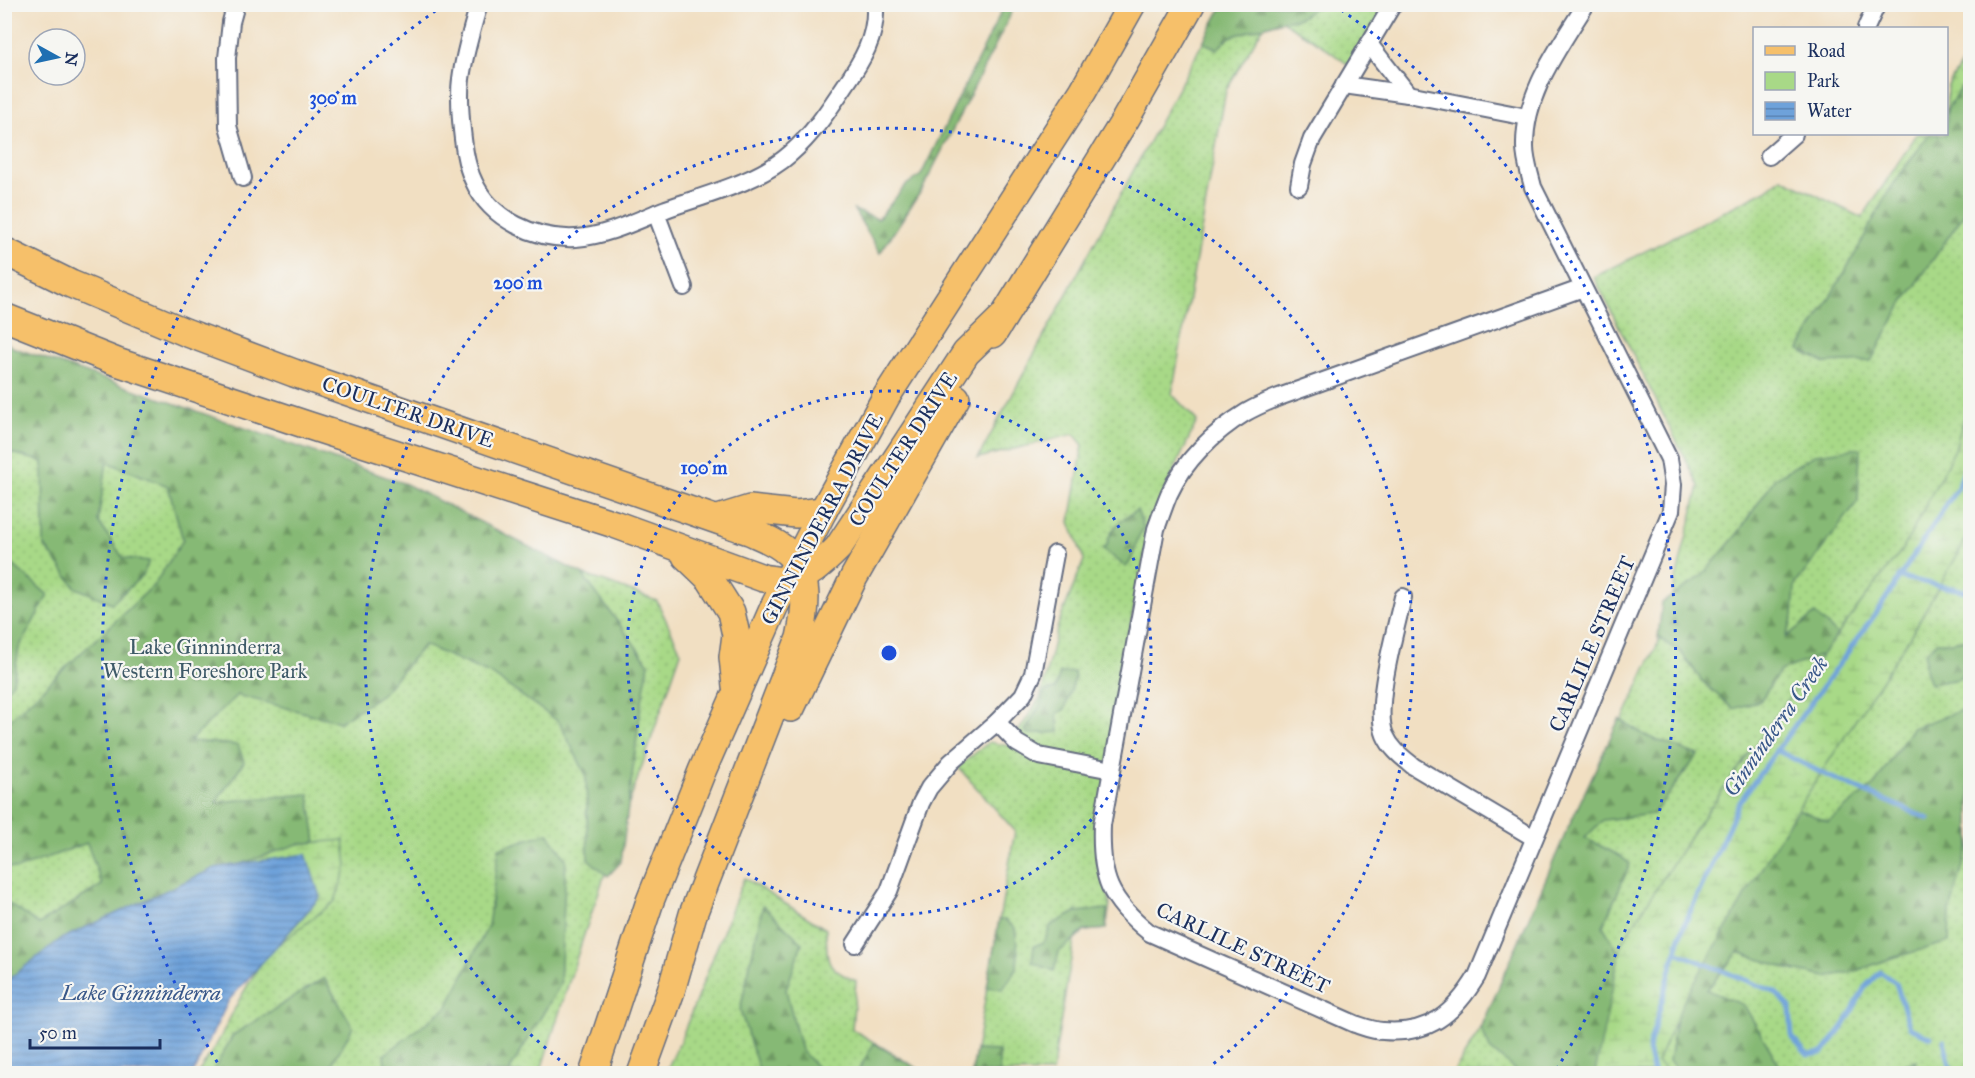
<svg xmlns="http://www.w3.org/2000/svg" width="1975" height="1078" font-family="'IM FELL Great Primer',serif">
<style>
.green{fill:url(#green-dots);stroke:#628472;stroke-width:1.5}
.forest{fill:url(#forest-firs);stroke:#507469;stroke-width:1.5}
.wetland{fill:url(#wetland-marsh);stroke:#628472;stroke-width:1.5}
.water{fill:url(#water-rules);stroke:#44689c;stroke-width:1.5}
.lines{fill:none;stroke-linecap:round;stroke-linejoin:round}
.stream{stroke:#6ea2da;stroke-width:5}
.minor-casing{stroke:#666d81;stroke-width:20}
.primary-casing{stroke:#666d81;stroke-width:30}
.minor{stroke:#fff;stroke-width:16}
.primary{stroke:#f6c06b;stroke-width:27}
.ring{fill:none;stroke:#1d4ed8;stroke-width:3;stroke-dasharray:3 6}
.labels{text-anchor:middle;stroke-width:4.5;stroke-linejoin:round;paint-order:stroke}
.street-label{font-size:21px;fill:#1b2f5e;stroke:#f6f6f2}
.park-label{font-size:21px;fill:#3e5a68;stroke:#f6f6f2}
.water-label{font-size:22px;font-style:italic;fill:#385789;stroke:#f6f6f2}
.centre{fill:#1d4ed8;stroke:#f6f6f2;stroke-width:3}
.ring-label{font-size:18px;text-anchor:middle;font-weight:bold;fill:#1d4ed8;stroke:#f6f6f2;stroke-width:4.5;stroke-linejoin:round;paint-order:stroke}
</style>
<defs>
<pattern id="green-dots" width="8" height="8" patternUnits="userSpaceOnUse" patternTransform="scale(1.5)"><rect width="8" height="8" fill="#a8d987"/><path d="M2 2h.1M6 6h.1" fill="none" stroke="#90bb77" stroke-width="1.8" stroke-linecap="round"/></pattern>
<pattern id="forest-firs" width="22" height="20" patternUnits="userSpaceOnUse" patternTransform="scale(1.5)"><rect width="22" height="20" fill="#86b974"/><path d="M5 1l3.5 6h-7zM16 11l3.5 6h-7z" fill="#6d9762"/></pattern>
<pattern id="wetland-marsh" width="20" height="14" patternUnits="userSpaceOnUse" patternTransform="scale(1.5)"><rect width="20" height="14" fill="#a8d987"/><path d="M1 5h8M5 5V1M11 12h8M15 12V8" fill="none" stroke="#90bb77"/></pattern>
<pattern id="water-rules" width="6" height="5" patternUnits="userSpaceOnUse" patternTransform="scale(1.5)"><rect width="6" height="5" fill="#6ea2da"/><path d="M0 2.5h6" fill="none" stroke="#5a84b4"/></pattern>
</defs>
<rect width="100%" height="100%" fill="#f6f6f2"/>
<filter id="ink" filterUnits="userSpaceOnUse"><feTurbulence type="fractalNoise" baseFrequency=".0167" numOctaves="2"/><feDisplacementMap in="SourceGraphic" scale="12" xChannelSelector="R" yChannelSelector="G"/><feConvolveMatrix kernelMatrix="1 2 1 2 8 2 1 2 1" color-interpolation-filters="sRGB"/></filter>
<filter id="wash" filterUnits="userSpaceOnUse"><feTurbulence type="fractalNoise" baseFrequency=".008" numOctaves="4" result="noise"/><feDisplacementMap in="SourceGraphic" scale="24" xChannelSelector="R" yChannelSelector="G"/><feGaussianBlur stdDeviation="1.35" result="paint"/><feColorMatrix in="noise" values="0 0 0 0 0 0 0 0 0 0 0 0 0 0 0 0 0 1.4 0 .05"/><feComposite in="paint" operator="in"/></filter>
<g filter="url(#wash)">
<rect width="100%" height="100%" fill="#f1dfc2"/>
<!-- green -->
<g class="green">
<polygon points="1223,5 1386,5 1350,66 1318,43 1282,21 1263,27 1226,90 1172,394 1197,421 1168,484 1147,544 1118,685 1100,850 1110,904 1106,929 1084,931 1074,941 1052,1073 972,1073 1015,831 958,767 989,742 1009,746 1040,698 1058,625 1084,560 1070,522 1083,445 1074,434 978,458"/>
<polygon points="1970,50 1970,1073 1453,1074 1481,1028 1663,632 1699,486 1594,277 1766,190 1782,178 1862,218 1917,134 1946,134 1947,87"/>
<polygon points="4,379 608,583 657,601 681,652 583,938 540,1073 198,1073 218,1042 239,1000 257,969 289,925 238,852 5,960"/>
<path d="M744,878L826,929C828,961 823,967 856,981L852,1029L925,1073L665,1074L681,1039Z"/>
</g>
<!-- forest -->
<g class="forest">
<polygon points="1003,5 1015,5 1001,34 923,188 880,253 854,210 878,219 906,185 921,175 1003,8"/>
<polygon points="1223,5 1223,4 1319,5 1300,18 1282,21 1230,37 1217,49 1203,42"/>
<polygon points="1970,75 1970,205 1899,310 1871,361 1825,363 1799,350 1855,254 1888,192 1929,134 1946,134 1947,109"/>
<polygon points="5,341 12,347 406,484 582,574 649,664 641,706 621,862 608,876 588,859 586,775 559,722 492,675 424,645 382,694 340,722 237,695 190,741 238,745 244,762 216,802 309,794 316,842 298,844 241,864 215,868 61,939 5,982 5,901 39,924 102,885 87,843 17,869 5,867 5,724 154,585 183,540 168,486 107,462 98,521 123,558 149,561 143,575 112,603 76,588 44,545 43,462 5,451"/>
<polygon points="1860,448 1858,501 1795,585 1793,616 1786,637 1815,614 1842,639 1822,655 1780,671 1760,701 1733,709 1702,681 1680,651 1658,638 1662,603 1702,576 1738,533 1775,478 1816,454"/>
<path d="M1137,510L1144,528C1134,540 1137,556 1126,567L1103,549L1107,545C1109,528 1124,518 1137,510Z"/>
<polygon points="5,558 48,595 19,648 13,683 5,691"/>
<polygon points="1970,639 1970,667 1959,679 1930,684 1925,670 1925,653 1937,642 1951,642"/>
<polygon points="1074,672 1075,678 1065,709 1057,714 1059,732 1028,734 1025,731 1040,705 1045,691 1055,689 1060,673"/>
<polygon points="1970,707 1970,842 1950,911 1949,942 1892,958 1853,972 1826,977 1788,969 1738,952 1707,990 1744,1005 1784,1073 1681,1073 1669,1061 1690,931 1768,796 1828,822 1875,784 1912,728"/>
<polygon points="1619,719 1646,736 1698,755 1653,814 1603,820 1585,838 1620,856 1630,864 1603,926 1628,969 1619,1073 1518,1073 1490,1049 1481,1028 1567,830"/>
<polygon points="548,833 566,859 560,985 511,1068 510,1073 386,1073 384,1055 447,1007 488,926 499,848"/>
<polygon points="763,905 802,943 786,990 801,1050 822,1073 760,1073 740,1010"/>
<polygon points="1107,909 1106,929 1084,931 1059,952 1054,971 1032,962 1034,946 1044,942 1051,925 1076,912"/>
<polygon points="999,920 1005,920 1015,928 1018,953 1017,968 1003,989 987,987"/>
<polygon points="324,978 353,1027 327,1073 212,1073 233,1035"/>
<polygon points="874,1043 925,1073 857,1073"/>
<polygon points="976,1050 999,1051 999,1073 972,1073"/>
<polygon points="1916,1061 1911,1073 1883,1073 1886,1070"/>
</g>
<!-- wetland -->
<g class="wetland">
<polygon points="1970,396 1970,528 1962,547 1909,638 1784,830 1685,998 1657,1062 1669,1073 1595,1073 1622,942 1694,830 1787,701 1904,547 1955,449"/>
<polygon points="344,840 347,866 335,901 278,945 320,897 241,864 298,844"/>
</g>
<!-- water -->
<polygon class="water" points="306,854 320,897 229,1000 193,1073 5,1073 5,982 61,939 215,868"/>
<g class="lines">
<!-- stream -->
<g class="stream">
<polyline points="1899,577 1970,592"/>
<polyline points="1776,750 1828,776 1929,819"/>
<polyline points="1676,952 1775,992 1790,1007 1792,1038 1808,1055 1823,1053 1845,1024 1865,987 1880,972 1896,983 1910,1028 1931,1037"/>
<polyline points="1944,1041 1951,1069 1949,1074"/>
<polyline points="1654,1074 1648,1050 1682,930 1740,801 1879,609 1958,487 1970,456"/>
</g>
</g>
</g>
<g filter="url(#ink)">
<g class="lines">
<!-- minor casing -->
<g class="minor-casing">
<g id="minor">
<polyline points="236,4 231,22 227,58 228,126 243,178"/>
<path d="M479,4C472,29 464,54 461,79C459,93 460,107 461,120C463,141 465,164 474,182C491,220 536,240 576,238C607,236 638,220 666,209C705,195 759,182 790,154C812,135 828,111 844,87C862,61 877,37 875,4"/>
<polyline points="1866,28 1877,4"/>
<polyline points="1369,44 1408,94 1527,117"/>
<polyline points="1344,85 1408,94"/>
<polyline points="1769,156 1794,134"/>
<polyline points="1299,186 1303,164 1312,139 1393,4"/>
<polyline points="656,213 684,287"/>
<path d="M1583,288L1279,397C1267,402 1255,407 1245,413C1214,432 1184,461 1169,494C1164,506 1160,518 1156,529L1102,825C1100,878 1109,900 1150,933L1355,1024C1364,1027 1374,1031 1383,1031C1429,1035 1454,1014 1477,976L1671,511L1673,485L1669,459L1533,187C1530,174 1525,161 1525,147C1524,93 1559,48 1586,4"/>
<path d="M1403,597C1396,629 1373,707 1385,735C1391,749 1402,757 1413,766L1534,838"/>
<polyline points="997,722 1017,743 1039,756 1112,770"/>
<polyline points="855,944 889,891 921,803 929,788 951,762 997,722 1023,695 1033,674 1055,554"/>
</g>
</g>
<!-- primary casing -->
<g class="primary-casing">
<g id="primary">
<path d="M4,251L71,284L185,332L294,373L749,531C762,537 777,542 787,552C811,572 806,610 800,638L693,914L671,991L641,1074"/>
<path d="M4,317L117,362L310,426L614,524L763,578C770,579 779,581 787,581C807,579 824,562 838,548L966,353L1002,318"/>
<polyline points="993,334 1125,120 1191,4"/>
<polyline points="718,519 750,509 796,514 823,511"/>
<polyline points="686,556 710,579 731,612 736,635 733,657 736,686"/>
<polyline points="791,708 854,577 956,398"/>
<polyline points="593,1074 650,901 702,771 774,607 823,511 886,397 1083,91 1132,4"/>
</g>
</g>
<!-- minor -->
<use href="#minor" class="minor"/>
<!-- primary -->
<use href="#primary" class="primary"/>
</g>
</g>
<!-- distance rings -->
<g class="ring">
<circle cx="889" cy="653" r="262"/>
<path d="M574 1071A524 524 0 1 1 1204 1071"/>
<path d="M222 1070A786 786 0 0 1 444 5M1334 5A786 786 0 0 1 1556 1070"/>
</g>
<g class="labels">
<!-- street labels -->
<g class="street-label">
<text transform="translate(408 412) rotate(19)" y="7">COULTER DRIVE</text>
<text transform="translate(903 449) rotate(-57)" y="7">COULTER DRIVE</text>
<text transform="translate(822 519) rotate(-62)" y="7">GINNINDERRA DRIVE</text>
<text transform="translate(1592 644) rotate(-67)" y="7">CARLILE STREET</text>
<text transform="translate(1243 948) rotate(25)" y="7">CARLILE STREET</text>
</g>
<!-- park labels -->
<g class="park-label">
<text x="205" y="654">Lake Ginninderra<tspan x="205" dy="24">Western Foreshore Park</tspan></text>
</g>
<!-- water labels -->
<g class="water-label">
<text transform="translate(1775 726) rotate(-55)" y="8">Ginninderra Creek</text>
<text x="141" y="1000">Lake Ginninderra</text>
</g>
</g>
<circle cx="889" cy="653" r="9" class="centre"/>
<g class="ring-label">
<text x="333" y="104">300 m</text>
<text x="518" y="289">200 m</text>
<text x="704" y="474">100 m</text>
</g>
<!-- margin -->
<rect width="1975" height="1078" fill="none" stroke="#f6f6f2" stroke-width="24"/>
<!-- legend -->
<rect x="1753" y="27" width="195" height="108" fill="#f6f6f2" stroke="#9ea6b7" stroke-width="1.5"/>
<rect x="1765" y="46" width="30" height="9" fill="#f6c06b" stroke="#9ea6b7" stroke-width="1.5"/>
<text x="1807" y="57" font-size="18" fill="#1b2f5e">Road</text>
<rect x="1765" y="72" width="30" height="18" fill="#a8d987" stroke="#9ea6b7" stroke-width="1.5"/>
<text x="1807" y="87" font-size="18" fill="#1b2f5e">Park</text>
<rect x="1765" y="102" width="30" height="18" fill="url(#water-rules)" stroke="#9ea6b7" stroke-width="1.5"/>
<text x="1807" y="117" font-size="18" fill="#1b2f5e">Water</text>
<!-- north arrow -->
<g transform="translate(57 57) rotate(98)"><circle r="28" fill="#f6f6f2" stroke="#9ea6b7" stroke-width="1.5"/>
<path d="M0-4.5L10 22L0 15L-10 22Z" fill="#1f6fb2"/>
<text y="-9" font-size="16" font-weight="bold" text-anchor="middle" fill="#1b2f5e">N</text>
</g>
<!-- scale -->
<path d="M30 1039v9h130v-9" fill="none" stroke="#1b2f5e" stroke-width="3"/>
<text x="39" y="1039" font-size="18" fill="#1b2f5e" stroke="#f6f6f2" stroke-width="4.5" paint-order="stroke">50 m</text>
</svg>
